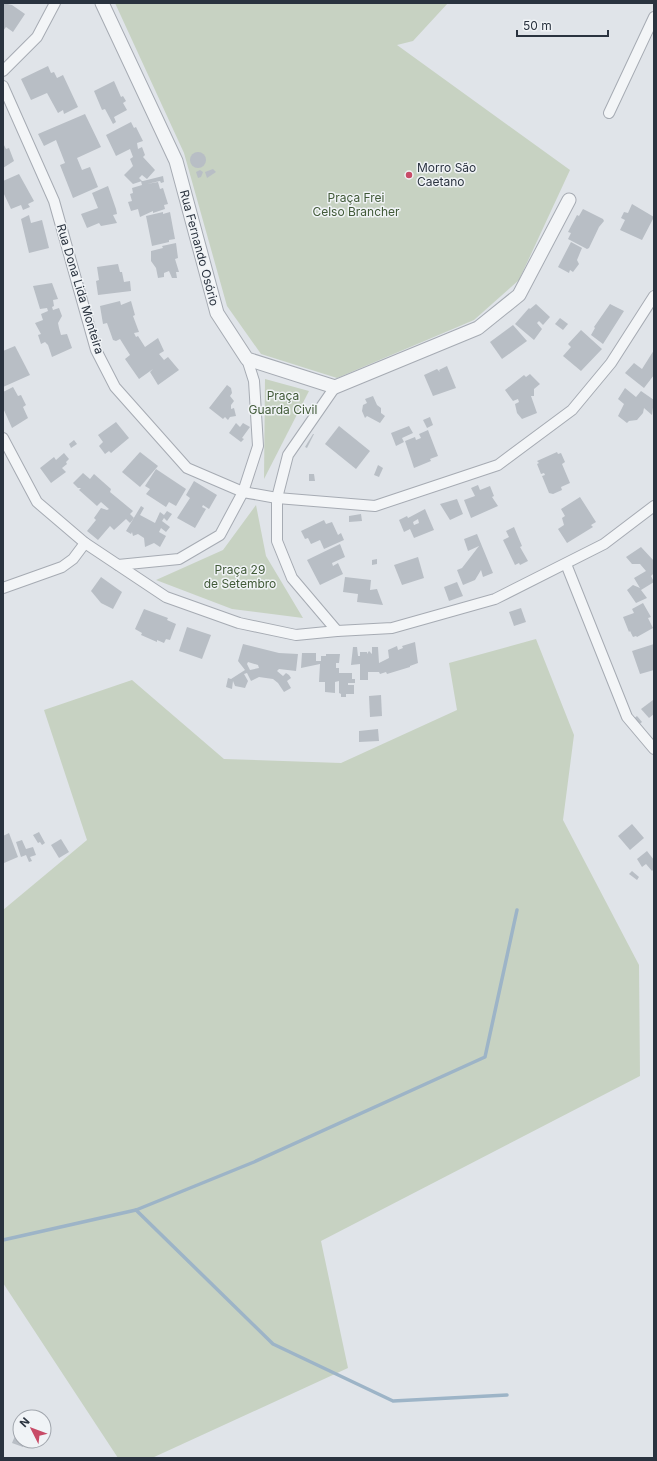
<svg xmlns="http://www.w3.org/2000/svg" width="657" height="1461" font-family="Inter,sans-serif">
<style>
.green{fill:#c7d2c2}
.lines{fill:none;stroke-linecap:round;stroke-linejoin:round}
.stream{stroke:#9db4c7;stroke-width:3.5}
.building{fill:#b8bec5;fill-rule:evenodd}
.minor-casing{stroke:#a6abb3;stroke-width:12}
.tertiary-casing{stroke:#a6abb3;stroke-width:15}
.minor{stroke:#f3f5f7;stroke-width:10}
.tertiary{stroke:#f3f5f7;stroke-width:13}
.poi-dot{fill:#c84b67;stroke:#f0f3f6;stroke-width:1.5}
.labels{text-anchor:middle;stroke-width:3;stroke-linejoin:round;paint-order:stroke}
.poi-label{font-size:12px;fill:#2a333f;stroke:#f0f3f6;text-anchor:start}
.park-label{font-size:12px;fill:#415a38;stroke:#f0f3f6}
.street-label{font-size:12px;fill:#2a333f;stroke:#f0f3f6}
</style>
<rect width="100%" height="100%" fill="#e0e4e9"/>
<!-- green -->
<g class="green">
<polygon points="115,3 448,3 413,41 397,45 570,170 519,280 474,320 337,378 261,354 227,306 184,153"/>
<polygon points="265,379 309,391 264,479"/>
<polygon points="256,505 266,556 303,618 232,609 156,580 223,550"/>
<polygon points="536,639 574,735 563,820 639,965 640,1076 321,1241 348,1368 152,1458 118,1458 3,1283 3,910 87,840 44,710 132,680 224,759 341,763 457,710 449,663"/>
</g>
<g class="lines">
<!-- stream -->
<g class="stream">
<polyline points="136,1210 273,1344 393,1401 507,1395"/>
<polyline points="3,1240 136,1210 254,1162 485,1057 517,910"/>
</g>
</g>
<!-- building -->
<g class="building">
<polygon points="3,3 12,5 25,14 13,32 6,27 3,31"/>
<polygon points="48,66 51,73 54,72 57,78 63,75 78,107 64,114 63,110 58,113 47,93 31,100 21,79"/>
<polygon points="114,81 121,97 123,96 126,101 123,103 127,110 114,117 116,122 113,124 105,109 102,110 94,91"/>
<polygon points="85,114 101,147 77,158 82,170 90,167 98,187 73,198 60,165 65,163 56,140 44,146 38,134"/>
<polygon points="131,122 134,128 136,127 143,141 137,143 138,149 142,147 145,155 143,157 155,170 147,179 142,175 139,178 142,181 133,184 124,175 133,166 130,159 133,157 130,149 116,156 106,135"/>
<polygon points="3,143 6,149 9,148 14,161 3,168"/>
<circle cx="198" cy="160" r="8"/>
<polygon points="213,169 216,172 207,178 205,172"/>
<polygon points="200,170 203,172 201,177 198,178 196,172"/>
<polygon points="19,174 34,201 28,204 30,207 23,210 21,205 11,209 3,192 3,181"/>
<polygon points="163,176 164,182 161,183 160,181 147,184 158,182 160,189 163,188 168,204 164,205 165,209 153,213 153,211 140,217 138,209 131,211 128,202 132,201 130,194 133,193 132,188 142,185 141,181 143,181"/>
<polygon points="108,186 116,209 117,214 113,215 117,223 101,226 99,223 87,228 81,214 98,208 92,193"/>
<polygon points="632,204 654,217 642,240 620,230 625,220 621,218 624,212 628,213"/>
<polygon points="583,209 603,219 604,221 599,227 589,248 587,249 568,239 571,233 568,232 577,215 579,216"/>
<polygon points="163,212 163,214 170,212 175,239 169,240 169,242 152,246 146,216"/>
<polygon points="29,215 31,223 42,220 49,248 29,253 21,219"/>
<polygon points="571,242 582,248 577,260 579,264 573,272 570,270 569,273 558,267"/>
<polygon points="176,243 178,258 175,259 179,272 176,272 177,278 172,278 169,271 164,273 164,277 158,278 156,268 151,261 151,251 163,248 162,246"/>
<polygon points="118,264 120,272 122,272 124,282 130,281 131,291 98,295 96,281 99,280 97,267"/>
<polygon points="52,283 58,299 53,300 54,306 52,307 53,310 59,308 62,316 58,323 59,328 61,335 67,334 72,348 52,357 48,345 45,342 41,344 38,335 41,334 35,323 43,320 41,314 48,311 47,308 40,309 33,286"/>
<polygon points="120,301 121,305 131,301 135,315 133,316 139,332 134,333 136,337 138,336 145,347 158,338 164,351 159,354 164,360 168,357 179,370 158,385 150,372 153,369 139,379 125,359 130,355 120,339 116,341 113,340 107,323 103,324 100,306"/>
<polygon points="536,304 550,317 543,325 539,321 537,323 542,329 534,340 515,324 529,308 530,309"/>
<polygon points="610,304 624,311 603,344 591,335 595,328 594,327"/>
<polygon points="560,318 568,324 563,330 555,324"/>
<polygon points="513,325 527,341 502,359 490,342"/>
<polygon points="581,330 602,349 581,371 563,356 571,347 568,344"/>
<polygon points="15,346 30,375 3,387 3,351"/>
<polygon points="654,350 654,375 644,388 625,373 634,363 642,369"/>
<polygon points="447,366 456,388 433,396 424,375 437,369 440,372 439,370"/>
<polygon points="530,374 540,384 534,389 534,396 531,396 537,413 522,419 517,413 515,404 519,402 518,399 513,401 505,390 524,375 526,377"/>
<polygon points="227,385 231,388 232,393 230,396 234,401 231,405 231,409 234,408 236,416 230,417 228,420 225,417 223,419 209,408"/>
<polygon points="13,387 18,396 21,395 26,405 23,407 28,418 12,428 3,408 3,392"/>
<polygon points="625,388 636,397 641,391 654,400 652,415 644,408 643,413 637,420 629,421 627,423 618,416 624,404 618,399"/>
<polygon points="373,396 377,405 381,408 381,413 385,416 380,423 367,416 365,418 362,411 363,405 367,403 365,399"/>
<polygon points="430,417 433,425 427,428 423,420"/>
<polygon points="116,422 129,438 111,453 109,451 105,454 99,446 103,442 98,435"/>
<polygon points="236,423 240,427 243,423 250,427 242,438 244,439 241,442 229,433"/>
<polygon points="339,426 370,451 356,469 325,444"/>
<polygon points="409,426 413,433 402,438 404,442 396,446 391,433"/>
<polygon points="428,430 438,456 430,459 431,461 414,468 405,441 415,437 416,440 421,438 419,434"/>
<polygon points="313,434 314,434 307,448 305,447"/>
<polygon points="74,440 77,444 71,448 69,444"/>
<polygon points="140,452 158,466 140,487 122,472"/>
<polygon points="557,452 558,454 561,453 565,462 562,464 570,483 561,487 562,490 553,494 549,493 542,476 545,475 544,473 541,474 537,464 539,463 537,461"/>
<polygon points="64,453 69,459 66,462 67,464 62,468 66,472 51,483 40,468 54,457 56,460"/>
<polygon points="378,465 383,468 379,477 374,475"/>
<polygon points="156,469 186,489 176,506 169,502 166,507 146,494 150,489 145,486"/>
<polygon points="83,473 90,479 94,474 111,489 110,492 133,511 130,514 134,518 130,523 126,519 114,530 110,526 98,540 87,531 96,520 94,518 101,508 107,510 109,509 101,502 97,506 79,490 81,488 78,488 73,483"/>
<polygon points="309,474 314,474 315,481 309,481"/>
<polygon points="194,481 217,495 209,509 203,505 202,507 206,509 195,528 177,518 190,498 186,495"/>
<polygon points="478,485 480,490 490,486 494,496 492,497 498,506 471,518 464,500 475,496 471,488"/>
<polygon points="580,497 596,522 591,525 593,527 567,543 558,529 564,525 562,518 565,516 561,509"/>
<polygon points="457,499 463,514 450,520 440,504"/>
<polygon points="141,506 144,508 140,515 155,523 160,512 164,515 167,511 172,514 167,521 164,518 162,521 170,527 166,532 161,528 159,532 166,536 160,547 154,543 145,547 144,538 138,534 133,536 132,532 131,534 126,531"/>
<path d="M425,509L434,530L414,538L410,529L404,532L399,520L407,516L408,518ZM418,519L419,523L414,525L413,522Z"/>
<polygon points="361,514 362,521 349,522 349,516"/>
<polygon points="324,520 326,524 332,522 338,535 341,533 344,540 324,549 320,540 311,544 308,538 305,539 301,531"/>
<polygon points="514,527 522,546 520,547 528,561 520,565 519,563 515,565 503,540 509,537 506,531"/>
<polygon points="477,534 493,573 483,577 481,570 475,580 463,585 457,570 462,568 479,546 468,551 464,539"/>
<polygon points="340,544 345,557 332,563 333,566 338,563 343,574 320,585 307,560"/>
<polygon points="641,547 654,561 654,573 651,576 654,582 641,590 647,598 636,603 627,590 633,585 640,588 634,578 646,571 640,564 632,564 626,557"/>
<polygon points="418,557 424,578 402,585 394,565"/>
<polygon points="377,559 377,564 372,565 372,560"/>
<polygon points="101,577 122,592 113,609 101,603 91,591"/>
<polygon points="345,577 371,580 370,590 377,589 383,605 357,602 358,594 343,592"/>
<polygon points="457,582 463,596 449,601 444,587"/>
<polygon points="643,603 651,617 648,618 653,628 637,637 636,636 633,637 630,631 629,632 623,617 634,613 632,609"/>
<polygon points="521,608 526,622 514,626 509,612"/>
<polygon points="144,609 168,618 167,620 176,624 170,640 166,639 164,643 157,640 157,642 141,635 142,633 135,629"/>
<polygon points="187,627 211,635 202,659 179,651"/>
<polygon points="415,642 418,663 410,666 410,667 387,674 386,672 380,674 379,672 368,672 368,680 360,680 360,664 351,665 353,647 357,647 358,656 360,656 360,652 367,652 367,654 369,651 372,654 372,647 378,647 379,663 389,658 388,650 397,646 398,650 403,648 402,646"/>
<path d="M243,644L279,653L298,654L296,671L279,669L277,671L283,676L286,673L289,675L291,678L287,681L291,688L284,692L278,683L273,679L259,677L251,681L247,673L244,674L248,681L245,688L235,686L233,681L232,689L226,687L228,678L231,679L245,670L238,661ZM248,662L258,665L259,668L250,670L247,664Z"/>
<polygon points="654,644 654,670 640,674 632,651"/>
<polygon points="302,653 316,653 316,661 321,661 321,656 326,656 326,654 340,654 339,663 336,663 336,668 339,668 339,673 352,673 352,679 355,679 355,683 348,683 348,685 354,685 354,694 346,694 346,697 341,697 341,694 339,693 339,681 335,682 335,693 325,692 325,682 319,682 320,664 301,668"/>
<polygon points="381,695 382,716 370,717 369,696"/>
<polygon points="653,700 654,714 649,718 641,709"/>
<polygon points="637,716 642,722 636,727 631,721"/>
<polygon points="378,729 379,741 359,742 359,731"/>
<polygon points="632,824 644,838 630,850 618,836"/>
<polygon points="39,832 45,843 42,845 40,842 38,843 33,835"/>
<polygon points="9,833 18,857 4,863 3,836"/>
<polygon points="61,839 69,852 59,858 51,845"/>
<polygon points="22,840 26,849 33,847 36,855 30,857 32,861 29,862 26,855 21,857 16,842"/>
<polygon points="647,851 654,860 654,869 652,871 646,864 642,867 637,859"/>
<polygon points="632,871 639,877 637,880 629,874"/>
<polygon points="20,1429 20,1441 25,1441 23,1447 12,1443 17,1431 19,1432"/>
</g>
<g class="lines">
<!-- minor casing -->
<g class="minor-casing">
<g id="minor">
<polyline points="3,71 37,37 55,3"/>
<polyline points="3,86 54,201 96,350 115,387 187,468 243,492 277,498 375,506 498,465 572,410 611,363 654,296"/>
<polyline points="609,113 654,17"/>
<polyline points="335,387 288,455 277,498 277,541 292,578 337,631"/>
<polyline points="3,438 37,502 85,543 166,597 239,623 296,635 337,631 392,628 495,599 604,544 654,506"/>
<polyline points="566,564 627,717 654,749"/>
<polyline points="118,565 179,559 220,535 243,492 258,446 254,381 247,359"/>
<polyline points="3,588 62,567 73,559 85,543"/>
</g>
</g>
<!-- tertiary casing -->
<g class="tertiary-casing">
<polyline id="tertiary" points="102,3 176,161 217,313 247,359 335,387 478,328 519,295 569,200"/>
</g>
<!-- minor -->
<use href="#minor" class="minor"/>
<!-- tertiary -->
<use href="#tertiary" class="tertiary"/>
</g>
<!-- markers -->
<circle class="poi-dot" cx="409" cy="175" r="4"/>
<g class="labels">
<!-- poi labels -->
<g class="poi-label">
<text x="417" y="172">Morro São<tspan x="417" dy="14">Caetano</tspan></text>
</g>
<!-- park labels -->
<g class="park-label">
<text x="356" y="202">Praça Frei<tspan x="356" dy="14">Celso Brancher</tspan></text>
<text x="283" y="400">Praça<tspan x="283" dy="14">Guarda Civil</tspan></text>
<text x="240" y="574">Praça 29<tspan x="240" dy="14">de Setembro</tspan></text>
</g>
<!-- street labels -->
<g class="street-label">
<text transform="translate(199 248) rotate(75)" y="4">Rua Fernando Osório</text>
<text transform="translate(80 289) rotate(73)" y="4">Rua Dona Lida Monteira</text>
</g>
</g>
<!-- border -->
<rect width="657" height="1461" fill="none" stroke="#2a333f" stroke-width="8"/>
<!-- north arrow -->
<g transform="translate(32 1429) rotate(312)"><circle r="19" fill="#f0f3f6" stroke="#a1a6ad"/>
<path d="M0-3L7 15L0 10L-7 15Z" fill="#c84b67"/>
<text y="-6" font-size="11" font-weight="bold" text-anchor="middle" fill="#2a333f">N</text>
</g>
<!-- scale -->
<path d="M517 30v6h91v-6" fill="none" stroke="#2a333f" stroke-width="2"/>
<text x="523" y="30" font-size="12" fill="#2a333f" stroke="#f0f3f6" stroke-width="3" paint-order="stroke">50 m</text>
</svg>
